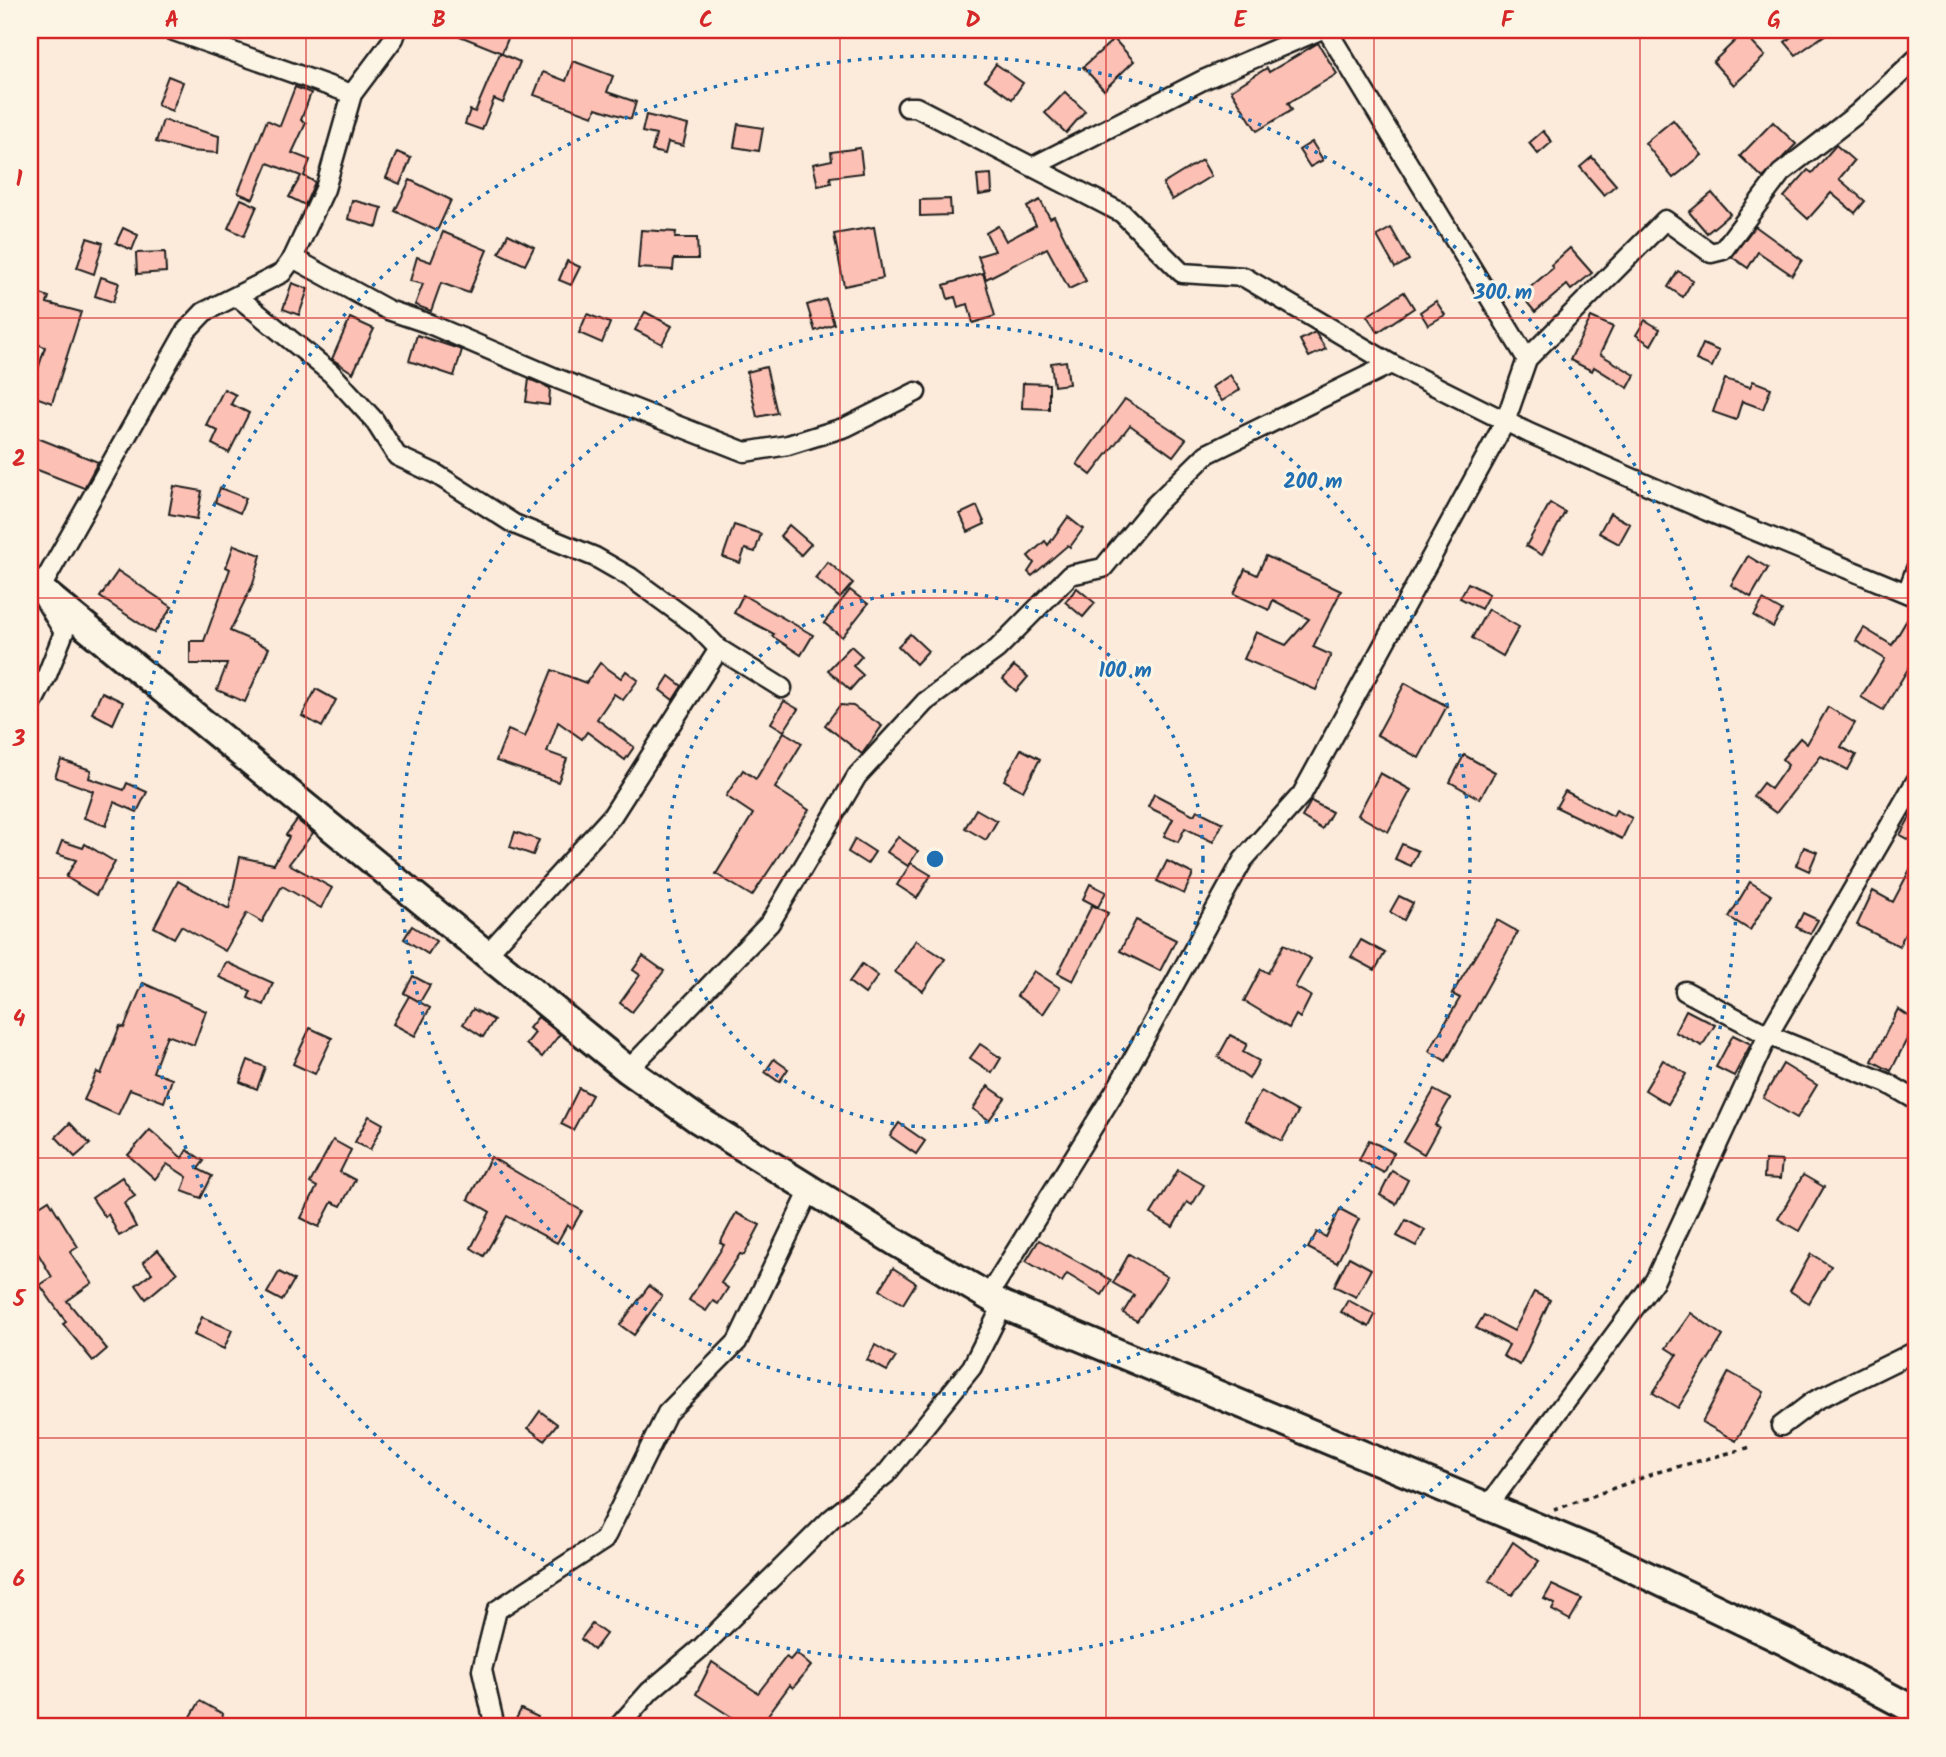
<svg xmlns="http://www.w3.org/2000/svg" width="1946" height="1757" font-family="Kalam,sans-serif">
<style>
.building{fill:#fcc1b4;stroke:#1c1c1c;stroke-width:2}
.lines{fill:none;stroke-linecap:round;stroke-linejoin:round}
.street-casing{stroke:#1c1c1c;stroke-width:23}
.secondary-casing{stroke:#1c1c1c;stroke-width:32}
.path{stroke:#1c1c1c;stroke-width:3.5;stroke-dasharray:5 5;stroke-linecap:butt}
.street{stroke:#fcf5e5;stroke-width:18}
.secondary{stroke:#fcf5e5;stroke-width:26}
.grid{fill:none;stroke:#d62828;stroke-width:2;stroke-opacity:0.55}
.ring{fill:none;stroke:#1f6fb2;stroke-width:3.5;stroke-dasharray:3.5 7}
.centre{fill:#1f6fb2;stroke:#fcf5e5;stroke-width:3.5}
.ring-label{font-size:21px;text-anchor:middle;font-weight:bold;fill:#1f6fb2;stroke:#fcf5e5;stroke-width:6;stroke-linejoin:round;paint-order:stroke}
.neatline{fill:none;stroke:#d62828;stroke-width:2.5}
.grid-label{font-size:23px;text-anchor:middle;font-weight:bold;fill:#d62828}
</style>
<rect width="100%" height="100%" fill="#fcebdb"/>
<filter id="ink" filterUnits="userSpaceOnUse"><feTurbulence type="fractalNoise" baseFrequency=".0143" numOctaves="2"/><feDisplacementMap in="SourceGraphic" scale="14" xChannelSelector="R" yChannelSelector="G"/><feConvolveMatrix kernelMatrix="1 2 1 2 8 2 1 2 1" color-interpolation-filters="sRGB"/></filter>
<g filter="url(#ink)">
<!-- building -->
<g class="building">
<polygon points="445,30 491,30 509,36 502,53"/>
<polygon points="1800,30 1832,30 1796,55 1785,42"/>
<polygon points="1743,33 1765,56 1734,85 1713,62"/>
<polygon points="1114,39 1134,61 1104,90 1083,67"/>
<polygon points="1318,43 1337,74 1288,103 1292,110 1257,131 1231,90 1267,68 1269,72"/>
<polygon points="500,53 520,62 503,103 494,99 482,130 465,124 470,110 475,112"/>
<polygon points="573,61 613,76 607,92 636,102 631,119 596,108 593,116 534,95 543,72 566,81"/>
<polygon points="996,64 1023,83 1012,99 985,80"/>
<polygon points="168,76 183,82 172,111 157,105"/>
<polygon points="295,87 311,93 301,120 306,123 292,153 310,160 304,176 315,182 305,205 289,197 301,176 268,163 253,199 238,193 267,120 280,126"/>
<polygon points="1065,92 1085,111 1066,133 1045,113"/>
<polygon points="646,115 688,125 683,146 668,142 665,154 652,151 656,135 642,132"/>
<polygon points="163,120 219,136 218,153 189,151 156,142"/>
<polygon points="1673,120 1702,155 1673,178 1645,143"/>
<polygon points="1773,122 1796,144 1763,178 1740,156"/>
<polygon points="738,124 763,128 759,151 734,147"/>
<polygon points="1543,131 1552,142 1538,154 1529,143"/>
<polygon points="1312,142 1323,160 1310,167 1299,150"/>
<polygon points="1836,145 1854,161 1839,179 1865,201 1855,213 1831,193 1808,219 1784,197 1808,170 1812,173"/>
<polygon points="860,148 863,173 830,177 831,183 818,186 813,164 832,160 831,152"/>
<polygon points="397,152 411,158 400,184 386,178"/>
<polygon points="1592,157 1616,185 1604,195 1580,167"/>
<polygon points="1202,160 1211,176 1172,200 1163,184"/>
<polygon points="991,174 992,193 979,195 977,175"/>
<polygon points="410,180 451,200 437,231 395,211"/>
<polygon points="1712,193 1730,214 1707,233 1689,212"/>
<polygon points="241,199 257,206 244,236 228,228"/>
<polygon points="950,199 951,215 920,216 920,200"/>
<polygon points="352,200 382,208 377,227 348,219"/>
<polygon points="1040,200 1050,218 1054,216 1086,281 1069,289 1047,248 986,279 978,256 995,251 986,233 998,226 1006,241 1036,225 1027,207"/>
<polygon points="1755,226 1802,260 1792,275 1758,252 1748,268 1732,257"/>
<polygon points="874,227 883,278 844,286 834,234"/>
<polygon points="123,228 138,235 132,250 116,243"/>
<polygon points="1391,228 1409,260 1395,268 1377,236"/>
<polygon points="641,230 676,232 675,238 697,238 698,259 674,259 673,270 638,268"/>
<polygon points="443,232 487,250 469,293 441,283 431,311 415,305 423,284 410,281 417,257 431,262"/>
<polygon points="508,234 534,247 525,265 499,253"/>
<polygon points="87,238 103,243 94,274 77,268"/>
<polygon points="1570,248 1592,273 1571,290 1567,285 1535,312 1521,295 1553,268 1551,265"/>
<polygon points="165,252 166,272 137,274 136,253"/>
<polygon points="567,261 580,267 571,285 559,280"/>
<polygon points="1678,271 1693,280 1683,297 1668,287"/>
<polygon points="983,273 995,316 973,323 968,304 958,307 955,297 948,299 944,285"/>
<polygon points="101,277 119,283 113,302 95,296"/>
<polygon points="292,283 308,289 299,315 283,309"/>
<polygon points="30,290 49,297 47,303 81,312 52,403 30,395 45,347 30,341"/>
<polygon points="1404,292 1414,308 1378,332 1367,316"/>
<polygon points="826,299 834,324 815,331 807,305"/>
<polygon points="1436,301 1445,315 1428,325 1420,312"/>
<polygon points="645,312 672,326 662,344 635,330"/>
<polygon points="587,314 610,323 602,343 579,333"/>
<polygon points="1591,317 1613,327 1600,354 1635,375 1628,388 1594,367 1592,371 1570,360"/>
<polygon points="350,318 374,329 353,373 332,359"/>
<polygon points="1645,320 1660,329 1651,345 1636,335"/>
<polygon points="1315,332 1326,349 1309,357 1300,340"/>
<polygon points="417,335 462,350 454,376 409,361"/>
<polygon points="1703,344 1719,351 1712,367 1696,360"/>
<polygon points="1066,361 1069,384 1054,386 1051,363"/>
<polygon points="766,367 777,413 757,417 747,372"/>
<polygon points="1230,375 1240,390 1222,401 1212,387"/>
<polygon points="529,379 550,388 549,405 526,402"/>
<polygon points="1725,379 1750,387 1753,381 1771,388 1763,409 1742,401 1736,420 1713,412"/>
<polygon points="1023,383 1049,384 1049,409 1022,408"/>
<polygon points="224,389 236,395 231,404 249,413 229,453 212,444 218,431 206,425"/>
<polygon points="1125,399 1186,439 1173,456 1130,425 1091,475 1077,464"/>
<polygon points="30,435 98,462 84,488 30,467"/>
<polygon points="174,486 202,491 197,519 169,514"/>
<polygon points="220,488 246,498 240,513 215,502"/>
<polygon points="1550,503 1565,512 1542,555 1526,546"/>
<polygon points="977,506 985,524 968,532 960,514"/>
<polygon points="1610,513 1630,524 1619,544 1599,533"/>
<polygon points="1068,517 1083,529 1070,547 1068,545 1032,576 1028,572 1034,563 1028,556 1045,541 1048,545"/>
<polygon points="734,525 761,534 755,552 745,549 740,563 723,557"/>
<polygon points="789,525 811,544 801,555 780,536"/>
<polygon points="234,545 261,555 253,584 230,631 269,648 245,702 217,690 227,664 190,664 190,641 204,641 230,569 226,567"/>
<polygon points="1266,556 1341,591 1313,647 1331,655 1316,690 1244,659 1256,632 1286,645 1309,619 1273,600 1269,610 1234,594 1245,569 1257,575"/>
<polygon points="1748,556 1768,568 1751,597 1731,585"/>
<polygon points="828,562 853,583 840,598 815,578"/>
<polygon points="118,571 172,607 154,633 100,597"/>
<polygon points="1468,583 1489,594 1481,609 1460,598"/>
<polygon points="1077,588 1095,603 1083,617 1065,602"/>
<polygon points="850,590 868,604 842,637 824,623"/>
<polygon points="743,595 813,635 801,655 772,636 774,634 734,613"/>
<polygon points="1763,600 1782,611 1773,627 1754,616"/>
<polygon points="1914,608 1916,656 1883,710 1861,697 1885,659 1856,641 1864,628 1892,645"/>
<polygon points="1488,609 1519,627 1503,656 1472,638"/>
<polygon points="910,634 928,651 916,664 898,646"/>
<polygon points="851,646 862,656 853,666 863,675 850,690 828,670"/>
<polygon points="600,663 621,678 626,671 638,680 623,700 614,694 597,719 634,747 625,760 587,732 582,739 558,722 547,752 567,759 558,782 496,761 508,730 525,737 552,670 586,683"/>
<polygon points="1014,666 1028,677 1016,691 1003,679"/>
<polygon points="669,676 682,686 673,700 660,690"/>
<polygon points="1405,683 1447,706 1419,758 1377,735"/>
<polygon points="316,689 336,700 322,727 302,716"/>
<polygon points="102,692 123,702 113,724 92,713"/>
<polygon points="784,701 798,709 784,731 771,723"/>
<polygon points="840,705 853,706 882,726 862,754 825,725"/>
<polygon points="1828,707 1855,723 1841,747 1856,755 1848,770 1821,756 1776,813 1753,796 1763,783 1771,789 1788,765 1782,759 1800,738 1807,744"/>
<polygon points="784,732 802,743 775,788 809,810 752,896 716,874 753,814 726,796 743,770 756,779"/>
<polygon points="1021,749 1040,759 1023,791 1004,780"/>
<polygon points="1464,755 1495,772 1480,799 1450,782"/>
<polygon points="61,760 91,770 89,778 124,790 127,783 147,792 137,812 114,802 106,826 84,818 93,791 55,777"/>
<polygon points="1380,773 1411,790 1388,832 1358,815"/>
<polygon points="1565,791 1613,816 1616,810 1632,818 1622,839 1556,807"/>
<polygon points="1154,794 1194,815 1197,810 1223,823 1213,842 1185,828 1178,842 1164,836 1173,819 1148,807"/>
<polygon points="1311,801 1332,812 1322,829 1302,817"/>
<polygon points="1916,806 1916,844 1900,835"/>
<polygon points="976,809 997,821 986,840 965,828"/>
<polygon points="297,820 313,833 289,864 332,888 321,908 282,886 262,922 247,913 225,951 181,926 174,938 154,927 178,881 229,909 240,857 274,864 289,837 286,835"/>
<polygon points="515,832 539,840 533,855 510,847"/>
<polygon points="898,837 918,851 908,866 887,852"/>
<polygon points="855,839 875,852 867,864 848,852"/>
<polygon points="62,841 83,848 85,844 115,862 96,895 66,877 76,860 57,854"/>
<polygon points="1402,844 1418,851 1411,866 1395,859"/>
<polygon points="1804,847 1817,852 1809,871 1796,865"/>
<polygon points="1916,858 1916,912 1899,946 1857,925 1873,891 1893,902"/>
<polygon points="1167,861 1193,874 1184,894 1157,881"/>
<polygon points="911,863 931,875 917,898 897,885"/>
<polygon points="1750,882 1771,895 1750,930 1729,917"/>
<polygon points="1090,884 1106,892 1098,907 1083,899"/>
<polygon points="1399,896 1413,903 1404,920 1390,912"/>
<polygon points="1092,905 1108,913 1073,981 1058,973"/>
<polygon points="1803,913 1818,920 1810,934 1796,927"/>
<polygon points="1136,920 1176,940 1160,971 1120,951"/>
<polygon points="1497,920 1518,932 1446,1061 1429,1051 1460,998 1452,994"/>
<polygon points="412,926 436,941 428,954 404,939"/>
<polygon points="916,940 945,959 923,991 895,972"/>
<polygon points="1361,940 1385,953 1375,970 1351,957"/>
<polygon points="1284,944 1311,959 1295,987 1311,996 1300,1018 1296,1015 1289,1028 1244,1001 1261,969 1268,973"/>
<polygon points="643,956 664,971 632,1012 620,1003 640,975 633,970"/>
<polygon points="226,962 273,983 264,1005 248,998 251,991 219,977"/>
<polygon points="862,964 878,976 865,994 849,982"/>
<polygon points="1034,971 1060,988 1043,1014 1017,996"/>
<polygon points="413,976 430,985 420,1002 404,993"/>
<polygon points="143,983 206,1011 194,1045 167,1035 153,1072 172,1079 164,1102 130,1089 118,1115 84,1100 97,1072 101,1074 120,1026 124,1028"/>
<polygon points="409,996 430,1008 415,1036 393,1024"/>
<polygon points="473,1009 494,1020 483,1037 463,1024"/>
<polygon points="1898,1009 1916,1021 1891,1071 1872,1061"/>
<polygon points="1686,1010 1715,1025 1702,1046 1675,1032"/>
<polygon points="538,1017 560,1034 542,1057 526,1044 535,1033 529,1028"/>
<polygon points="310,1028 332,1038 315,1074 293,1064"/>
<polygon points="1230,1035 1247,1044 1243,1052 1259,1061 1249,1079 1218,1057"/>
<polygon points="1733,1035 1751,1044 1734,1076 1716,1067"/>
<polygon points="980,1044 1001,1058 992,1073 970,1058"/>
<polygon points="774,1059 788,1069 779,1082 765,1072"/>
<polygon points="248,1060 265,1067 257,1089 240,1082"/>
<polygon points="1663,1060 1686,1074 1668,1104 1645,1090"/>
<polygon points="1783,1064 1817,1085 1797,1118 1763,1098"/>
<polygon points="988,1086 1005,1098 989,1120 973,1109"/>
<polygon points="579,1088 592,1095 573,1130 561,1124"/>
<polygon points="1434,1090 1450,1099 1435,1125 1439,1127 1424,1154 1404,1142"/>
<polygon points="1261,1091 1298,1112 1282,1141 1245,1120"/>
<polygon points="369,1116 383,1124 370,1150 355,1142"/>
<polygon points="70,1123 90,1144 75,1157 56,1137"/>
<polygon points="899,1123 925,1141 916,1154 890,1136"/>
<polygon points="150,1130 182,1158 187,1150 204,1161 198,1169 212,1176 201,1198 182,1191 187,1177 167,1164 155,1179 128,1155"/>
<polygon points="333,1140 351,1150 340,1172 355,1180 341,1206 332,1202 319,1227 301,1218 317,1187 310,1183"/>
<polygon points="1369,1140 1394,1153 1384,1173 1359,1160"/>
<polygon points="491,1157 582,1211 572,1228 567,1225 557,1243 507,1216 484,1256 471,1248 490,1212 468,1199"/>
<polygon points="1765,1160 1782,1161 1780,1179 1764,1178"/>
<polygon points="1178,1170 1204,1185 1192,1205 1187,1202 1173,1227 1151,1214"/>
<polygon points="1392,1171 1408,1180 1396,1204 1380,1195"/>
<polygon points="1803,1175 1824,1187 1799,1231 1778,1219"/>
<polygon points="122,1177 135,1196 124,1203 136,1227 119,1236 108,1214 105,1217 92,1198"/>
<polygon points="49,1200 78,1247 70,1252 92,1283 67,1301 107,1349 93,1361 63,1324 66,1322 40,1285 52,1277 30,1240 30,1212"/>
<polygon points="1340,1209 1359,1219 1337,1263 1308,1248 1317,1232 1326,1237"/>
<polygon points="736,1213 760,1225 744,1255 740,1254 721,1283 728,1288 718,1304 713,1301 706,1311 689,1300 724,1245 720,1243"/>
<polygon points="1406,1220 1425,1230 1416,1246 1397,1236"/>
<polygon points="1039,1240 1111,1280 1102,1295 1067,1274 1062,1282 1026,1261"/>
<polygon points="158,1250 177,1273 146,1299 136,1285 152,1273 143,1262"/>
<polygon points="1129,1254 1167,1277 1137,1321 1123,1313 1134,1295 1113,1283"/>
<polygon points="1811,1254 1831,1266 1809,1303 1790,1291"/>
<polygon points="1349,1257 1371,1269 1356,1297 1334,1286"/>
<polygon points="893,1268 916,1283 903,1304 880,1290"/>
<polygon points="279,1272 294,1280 282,1301 267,1293"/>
<polygon points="649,1286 662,1296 634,1335 620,1325"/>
<polygon points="1534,1292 1550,1300 1520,1365 1503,1356 1509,1345 1476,1328 1484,1315 1514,1331"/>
<polygon points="1348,1300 1375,1315 1369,1327 1341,1312"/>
<polygon points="1691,1313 1723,1336 1678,1408 1653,1393 1677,1355 1666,1348"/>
<polygon points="202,1317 232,1330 224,1349 194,1335"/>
<polygon points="875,1345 896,1357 887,1371 867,1360"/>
<polygon points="1729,1372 1764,1392 1736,1441 1702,1422"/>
<polygon points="540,1411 557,1424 544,1440 528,1428"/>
<polygon points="1513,1542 1539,1561 1512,1595 1489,1581"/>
<polygon points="1552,1585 1582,1599 1570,1620 1552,1610 1555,1604 1544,1599"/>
<polygon points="592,1624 606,1634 594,1650 581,1639"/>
<polygon points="796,1653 811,1666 793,1688 790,1685 759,1727 727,1727 733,1718 696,1694 712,1662 758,1693 786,1657 790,1660"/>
<polygon points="200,1701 223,1714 222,1717 246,1727 185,1727"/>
<polygon points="521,1709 538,1717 534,1727 512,1727"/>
</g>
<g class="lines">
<!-- street casing -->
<g class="street-casing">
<g id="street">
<polyline points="171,30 352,94"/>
<polyline points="1327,30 1527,359"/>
<polyline points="907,107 916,107 1122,213 1182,273 1244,277 1391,364 1529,433 1707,511 1916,597"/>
<polyline points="1036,165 1203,80 1320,30"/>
<polyline points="293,258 388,310 427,323 558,379 745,452 788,445 846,427 916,392"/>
<polyline points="238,297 331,373 374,420 397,456 436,474 514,524 595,557 630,577 697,626 719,649 782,688"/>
<polyline points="1907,593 1916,569"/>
<polyline points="30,708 47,675 64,632 39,591 186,331 204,312 282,273 293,258 325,189 352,94 394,38 397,30"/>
<polyline points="487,954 612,816 719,649"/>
<polyline points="1685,991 1768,1035 1887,1083 1916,1100"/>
<polyline points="628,1070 770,923 857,776 925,702 997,649 1070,575 1103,568 1154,506 1207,454 1391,364"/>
<polyline points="988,1296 1117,1088 1243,860 1302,794 1505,422 1527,359 1665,220 1711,253 1723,250 1781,173 1858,113 1916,59"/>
<polyline points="1781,1426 1814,1401 1916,1351"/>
<polyline points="1488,1506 1655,1280 1768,1035 1916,781"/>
<polyline points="495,1727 482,1670 497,1610 604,1540 667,1413 737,1342 811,1188"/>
<polyline points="618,1727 650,1691 702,1647 831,1519 886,1474 972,1367 1003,1305"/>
</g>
</g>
<!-- secondary casing -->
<g class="secondary-casing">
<polyline id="secondary" points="30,581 628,1070 697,1119 897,1243 1003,1305 1604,1555 1786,1642 1916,1711"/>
</g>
<!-- path -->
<polyline class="path" points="1554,1510 1658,1472 1751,1447"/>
<!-- street -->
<use href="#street" class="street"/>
<!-- secondary -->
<use href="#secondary" class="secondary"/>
</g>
</g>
<!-- grid -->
<path class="grid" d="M306,30V1727M572,30V1727M840,30V1727M1106,30V1727M1374,30V1727M1640,30V1727M30,318H1916M30,598H1916M30,878H1916M30,1158H1916M30,1438H1916"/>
<!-- distance rings -->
<g class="ring">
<circle cx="935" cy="859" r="268"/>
<circle cx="935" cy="859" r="535"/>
<circle cx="935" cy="859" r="803"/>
</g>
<circle cx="935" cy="859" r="10" class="centre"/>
<g class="ring-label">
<text x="1503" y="299">300 m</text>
<text x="1313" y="488">200 m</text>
<text x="1125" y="677">100 m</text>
</g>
<!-- margin -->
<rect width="1946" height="1757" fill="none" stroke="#fcf5e5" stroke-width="77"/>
<rect x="38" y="38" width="1870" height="1680" class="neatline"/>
<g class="grid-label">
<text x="172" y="27">A</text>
<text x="439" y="27">B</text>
<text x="706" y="27">C</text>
<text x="973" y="27">D</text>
<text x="1240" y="27">E</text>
<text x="1507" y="27">F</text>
<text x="1774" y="27">G</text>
<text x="19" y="186">1</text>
<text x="19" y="466">2</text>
<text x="19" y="746">3</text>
<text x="19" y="1026">4</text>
<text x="19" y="1306">5</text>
<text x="19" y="1586">6</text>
</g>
</svg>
